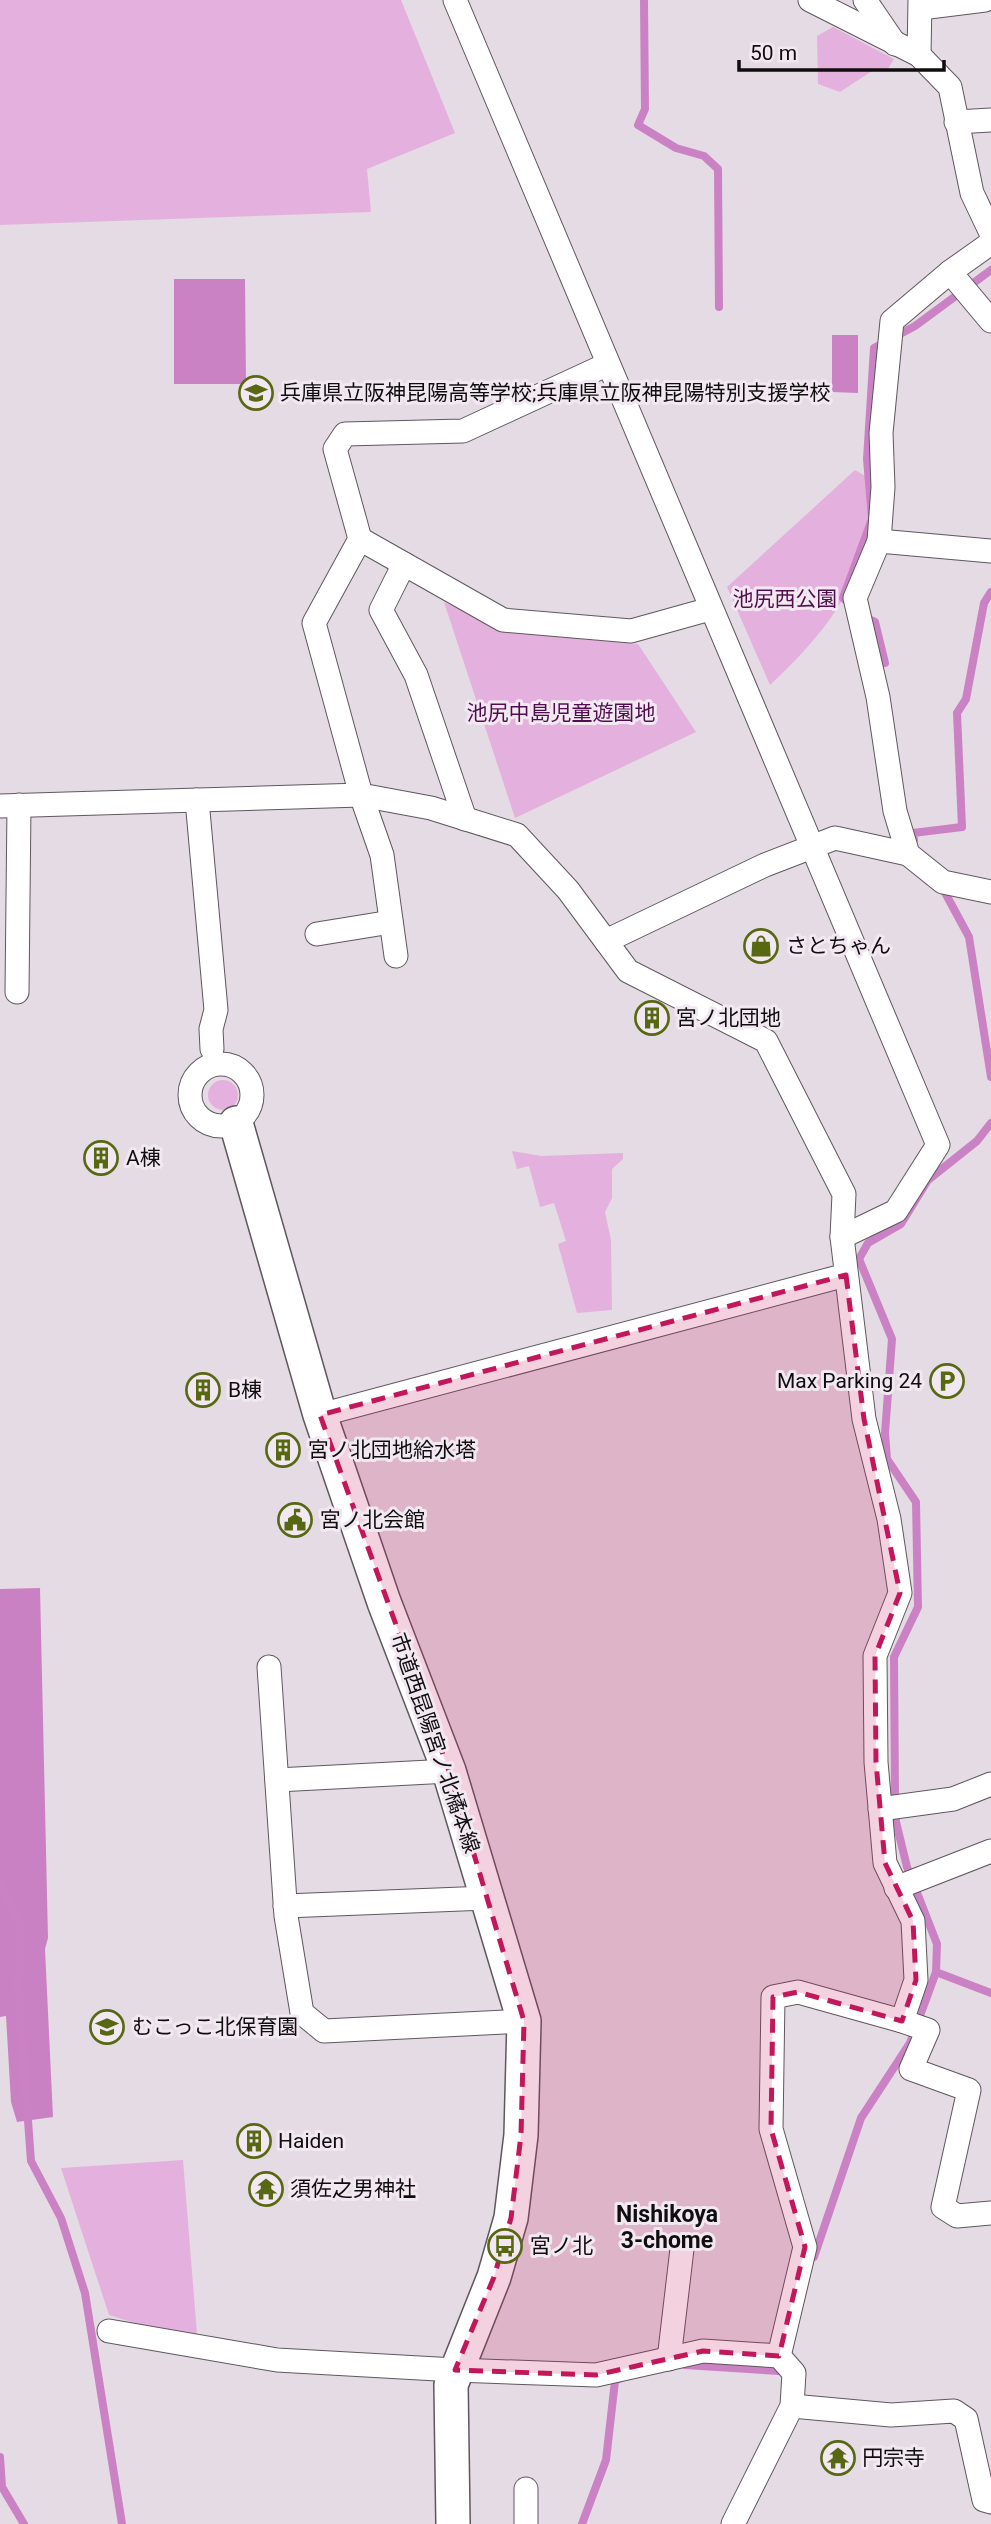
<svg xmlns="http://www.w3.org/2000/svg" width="991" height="2524" font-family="Roboto,'Noto Sans JP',sans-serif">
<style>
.green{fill:#e4b1de}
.forest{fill:#ca81c3}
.water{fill:#cb82c4}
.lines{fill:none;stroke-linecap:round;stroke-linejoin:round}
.stream{stroke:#cb82c4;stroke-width:8}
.street-casing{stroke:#5f575e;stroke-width:25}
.secondary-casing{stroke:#5f575e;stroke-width:36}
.street{stroke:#fff;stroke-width:23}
.secondary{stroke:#fff;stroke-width:33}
.marked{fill:#c2185b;fill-opacity:0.2;stroke:#c2185b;stroke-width:5;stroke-dasharray:14 9;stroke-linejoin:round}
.labels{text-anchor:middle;stroke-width:6;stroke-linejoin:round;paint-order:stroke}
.poi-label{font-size:21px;fill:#100d0f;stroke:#f2e8f1;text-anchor:start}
.park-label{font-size:21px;fill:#510e4e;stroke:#f2e8f1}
.street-label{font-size:21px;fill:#100d0f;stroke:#f2e8f1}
.neighbourhood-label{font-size:23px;font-weight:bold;fill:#100d0f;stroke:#f2e8f1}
</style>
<rect width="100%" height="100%" fill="#e5dbe4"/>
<!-- green -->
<g class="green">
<polygon points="0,0 401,0 455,133 367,169 371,212 0,225"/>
<polygon points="833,27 894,59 886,72 875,69 840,92 818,84 817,36"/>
<path d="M855,470L874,481C872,500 873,522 868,540C850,602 816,642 770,685L727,587Z"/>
<polygon points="444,602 508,632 638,644 696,732 515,818"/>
<circle cx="223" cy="1095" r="15"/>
<polygon points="512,1151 541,1156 623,1153 623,1159 612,1169 612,1198 605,1212 611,1240 612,1310 577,1313 558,1244 566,1241 554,1203 540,1207 529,1166 517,1169"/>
<polygon points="183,2160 197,2334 154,2329 109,2315 61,2168"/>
</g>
<!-- forest -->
<polygon class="forest" points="40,1588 48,1938 45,1949 53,2117 17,2122 11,2102 6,2016 0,2017 0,1589"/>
<!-- water -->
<g class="water">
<polygon points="174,279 245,279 246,384 174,384"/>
<polygon points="832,335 858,335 858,393 832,392"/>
</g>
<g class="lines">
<!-- stream -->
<g class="stream">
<polyline points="644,0 645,109 638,125 676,148 704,156 718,169 719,307"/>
<polyline points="851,605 843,598 872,519 867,459 874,348 915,326 991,270"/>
<polyline points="862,616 875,622 885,663"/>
<polyline points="914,840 913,833 962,827 957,713 966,699 984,603 991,592"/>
<polyline points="942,887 969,937 991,1077"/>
<polyline points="991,1123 977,1141 928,1180 901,1224 868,1243 859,1259 892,1339 885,1433 887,1459 916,1502 918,1607 894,1657 895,1795 896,1822 907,1867 937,1944 936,1972 991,1993"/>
<polyline points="0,1882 21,1924 18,1985 31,2161 61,2218 85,2293 122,2524"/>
<polyline points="814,2257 861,2118 910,2043 936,1972"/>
<polyline points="685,2365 779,2371 781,2363"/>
<polyline points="0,2457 2,2487 24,2524"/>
<polyline points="582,2524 606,2460 615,2381 621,2378"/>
</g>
<!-- street casing -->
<g class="street-casing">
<g id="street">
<polyline points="455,0 938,1145 896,1211 842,1237"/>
<polyline points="810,0 919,55 920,0"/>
<polyline points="865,0 895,44"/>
<polyline points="921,8 985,0"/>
<polyline points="919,55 950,87 972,193 991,233"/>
<polyline points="956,122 991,120"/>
<polyline points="991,243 950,272 892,321 881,433 883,487 879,541 855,598 878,697 895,811 908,854 943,882 991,892"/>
<polyline points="950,272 991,321"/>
<polyline points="360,539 503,620 631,631 710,609"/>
<polyline points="879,541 991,551"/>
<polyline points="404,564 381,610 416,675 465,819"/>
<polyline points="197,800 216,1010 211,1029 212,1049"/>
<polyline points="0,806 361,795 431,808 517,835 568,890 628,971 766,1041 844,1194 842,1237 864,1419 889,1519 900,1593 875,1656 876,1762 885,1863 913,1921 916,1980 902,2021 798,1992 773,1997 771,2129 805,2247 779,2356"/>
<polyline points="317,934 391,922"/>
<polyline points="606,941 765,865 835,838 908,854"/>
<polyline points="396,956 382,855 361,795 314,623 360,539 335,449 345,434 463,431 608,364"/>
<polyline points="17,992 19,805"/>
<circle cx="221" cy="1095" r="31"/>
<polyline points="320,1415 846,1275"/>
<polyline points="269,1667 286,1916 302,2013 324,2031 524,2021"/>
<polyline points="277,1780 449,1771"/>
<polyline points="880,1809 953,1799 991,1784"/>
<polyline points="896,1888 991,1851"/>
<polyline points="285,1906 487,1898"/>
<polyline points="902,2021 928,2030 911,2069 969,2090 943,2207 957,2216 991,2213"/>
<polyline points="109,2331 277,2360 455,2370 596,2375 703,2351 779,2356 794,2373 792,2406 733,2524"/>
<polyline points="669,2359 682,2249"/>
<polyline points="792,2406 891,2415 954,2411 966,2419 984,2500 991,2502"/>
<polyline points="526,2489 526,2524"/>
</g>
</g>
<!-- secondary casing -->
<g class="secondary-casing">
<polyline id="secondary" points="236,1123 320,1415 384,1602 449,1771 524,2021 521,2135 511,2218 494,2277 451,2385 453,2524"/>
</g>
<!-- street -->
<use href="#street" class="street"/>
<!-- secondary -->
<use href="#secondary" class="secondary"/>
</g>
<!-- marked area -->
<path class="marked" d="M846,1275L864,1419L900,1593L875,1656L876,1762L885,1863L913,1921L916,1980L902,2021L798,1992L773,1997L771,2129L805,2247L779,2356L703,2351L596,2375L455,2370L494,2277L511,2218L521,2135L524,2021L449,1771L320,1415Z"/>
<!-- icons -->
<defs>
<g id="school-ring" transform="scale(1.75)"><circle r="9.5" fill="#f2e8f1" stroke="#586812" stroke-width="1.5"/><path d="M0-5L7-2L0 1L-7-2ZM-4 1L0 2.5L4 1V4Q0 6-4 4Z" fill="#586812"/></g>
<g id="shop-ring" transform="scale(1.75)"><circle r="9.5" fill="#f2e8f1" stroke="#586812" stroke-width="1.5"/><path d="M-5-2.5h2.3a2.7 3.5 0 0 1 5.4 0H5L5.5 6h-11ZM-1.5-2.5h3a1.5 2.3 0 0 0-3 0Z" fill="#586812"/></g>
<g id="building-ring" transform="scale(1.75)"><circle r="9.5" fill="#f2e8f1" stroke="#586812" stroke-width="1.5"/><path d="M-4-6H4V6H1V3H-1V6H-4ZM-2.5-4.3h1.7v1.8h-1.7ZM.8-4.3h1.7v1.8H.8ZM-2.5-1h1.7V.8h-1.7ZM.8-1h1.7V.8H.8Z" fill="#586812"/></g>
<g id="parking-ring" transform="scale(1.75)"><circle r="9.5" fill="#f2e8f1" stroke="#586812" stroke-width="1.5"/><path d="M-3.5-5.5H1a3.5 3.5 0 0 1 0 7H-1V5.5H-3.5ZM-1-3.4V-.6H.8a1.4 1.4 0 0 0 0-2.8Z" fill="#586812"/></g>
<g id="civic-ring" transform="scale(1.75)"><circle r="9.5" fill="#f2e8f1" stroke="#586812" stroke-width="1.5"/><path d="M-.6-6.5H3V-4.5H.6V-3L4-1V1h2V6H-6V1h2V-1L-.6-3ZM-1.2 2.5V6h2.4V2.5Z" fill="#586812"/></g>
<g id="temple-ring" transform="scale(1.75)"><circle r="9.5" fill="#f2e8f1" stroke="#586812" stroke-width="1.5"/><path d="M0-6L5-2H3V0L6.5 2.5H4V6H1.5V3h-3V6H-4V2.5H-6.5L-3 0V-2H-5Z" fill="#586812"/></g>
<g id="bus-ring" transform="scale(1.75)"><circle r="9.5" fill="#f2e8f1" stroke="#586812" stroke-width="1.5"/><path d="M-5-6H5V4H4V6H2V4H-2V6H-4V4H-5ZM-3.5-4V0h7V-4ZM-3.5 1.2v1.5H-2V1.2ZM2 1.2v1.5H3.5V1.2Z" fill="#586812"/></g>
</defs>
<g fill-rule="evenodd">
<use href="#school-ring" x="256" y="393"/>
<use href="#shop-ring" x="761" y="946"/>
<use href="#building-ring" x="652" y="1018"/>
<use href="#building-ring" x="101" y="1158"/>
<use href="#parking-ring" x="947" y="1381"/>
<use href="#building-ring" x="203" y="1390"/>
<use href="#building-ring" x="283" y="1450"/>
<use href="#civic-ring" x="295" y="1520"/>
<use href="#school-ring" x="107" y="2027"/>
<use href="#building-ring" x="254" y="2141"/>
<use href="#temple-ring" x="266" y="2189"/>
<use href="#bus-ring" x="505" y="2246"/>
<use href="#temple-ring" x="838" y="2458"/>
</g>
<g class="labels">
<!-- poi labels -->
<g class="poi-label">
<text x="280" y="400">兵庫県立阪神昆陽高等学校;兵庫県立阪神昆陽特別支援学校</text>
<text x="786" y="953">さとちゃん</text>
<text x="676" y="1025">宮ノ北団地</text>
<text x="126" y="1165">A棟</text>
<text x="922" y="1388" text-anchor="end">Max Parking 24</text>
<text x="228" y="1397">B棟</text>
<text x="308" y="1457">宮ノ北団地給水塔</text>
<text x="320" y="1527">宮ノ北会館</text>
<text x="132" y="2034">むこっこ北保育園</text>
<text x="278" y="2148">Haiden</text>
<text x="290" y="2196">須佐之男神社</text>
<text x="530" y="2253">宮ノ北</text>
<text x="862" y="2465">円宗寺</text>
</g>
<!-- park labels -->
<g class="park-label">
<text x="785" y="606">池尻西公園</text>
<text x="561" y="720">池尻中島児童遊園地</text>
</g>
<!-- street labels -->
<g class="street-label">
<text transform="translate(435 1743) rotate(71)" y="7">市道西昆陽宮ノ北橘本線</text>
</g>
<!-- neighbourhood labels -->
<g class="neighbourhood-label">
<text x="667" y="2222">Nishikoya<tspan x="667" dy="26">3-chome</tspan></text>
</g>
</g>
<!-- scale -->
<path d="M739 60v10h205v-10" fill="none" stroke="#100d0f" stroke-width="3.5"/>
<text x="750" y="60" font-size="21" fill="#100d0f" stroke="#f2e8f1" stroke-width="5" paint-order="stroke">50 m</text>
</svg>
